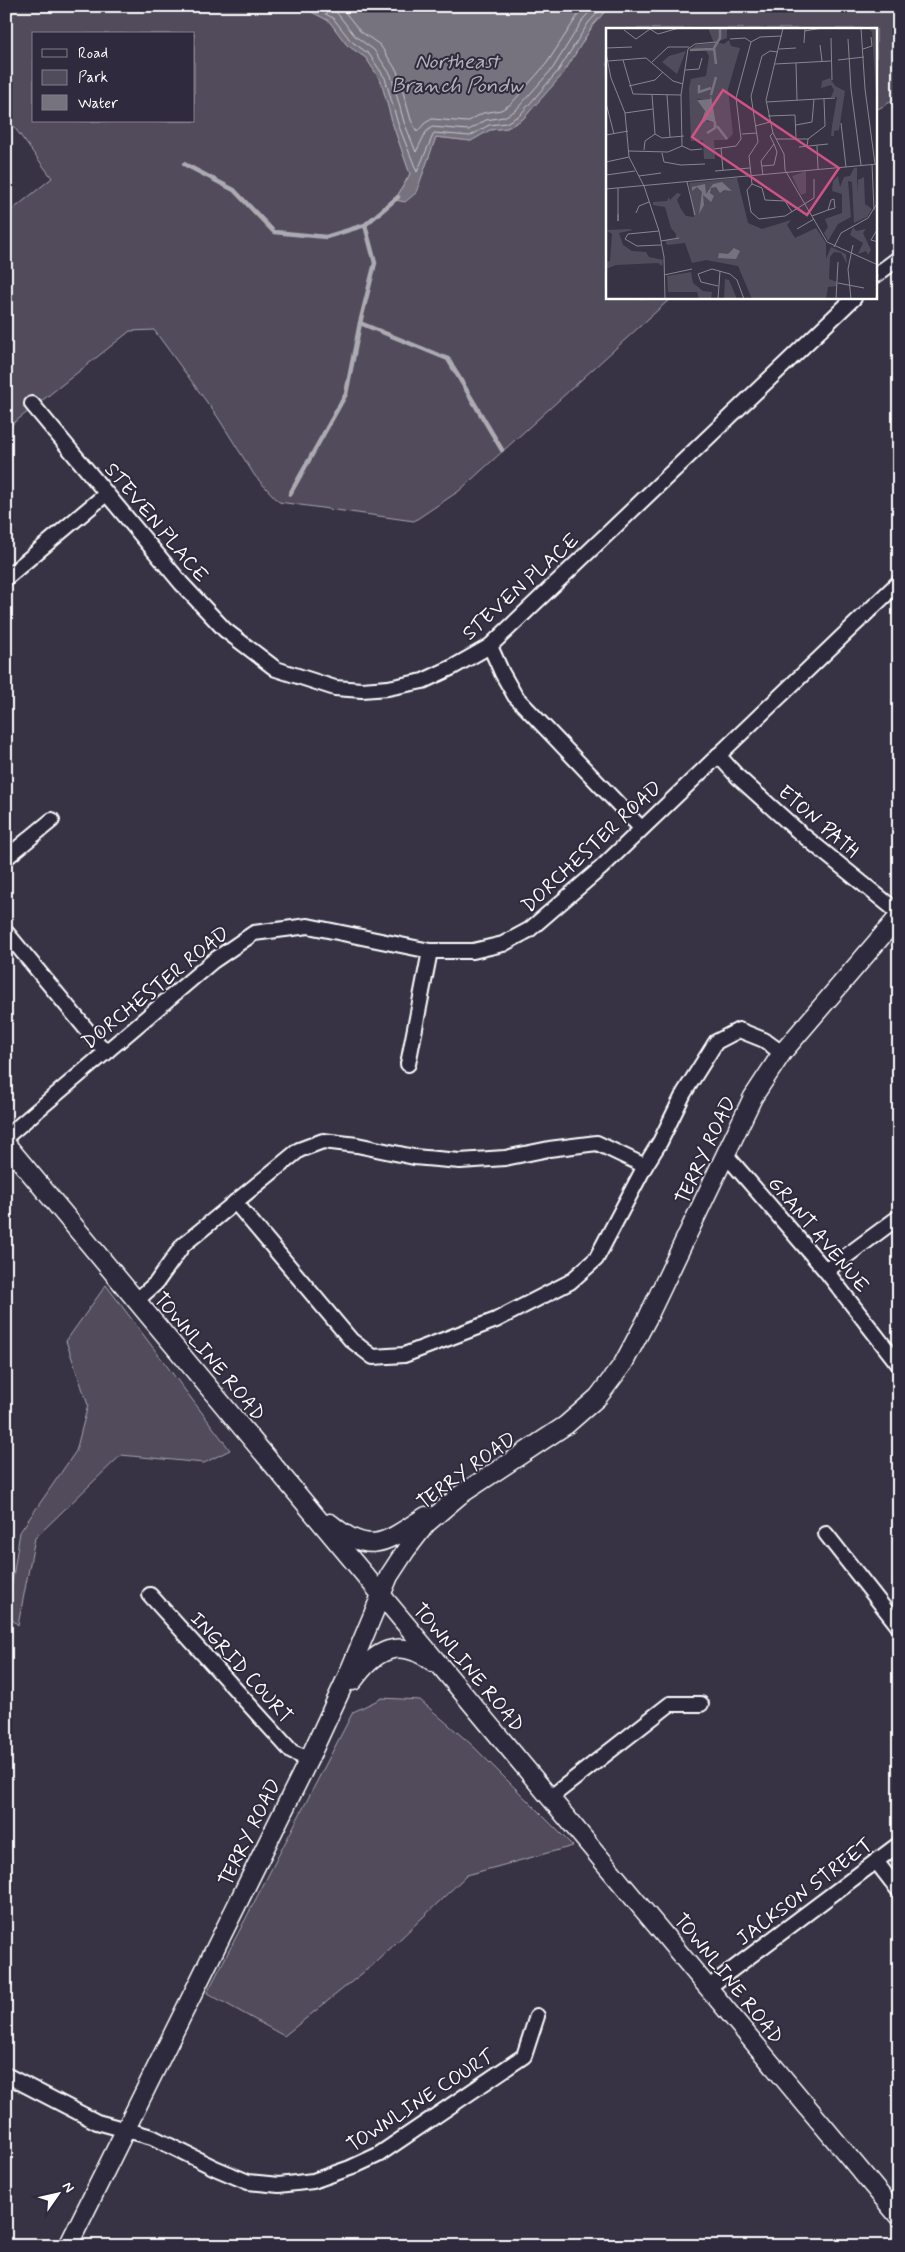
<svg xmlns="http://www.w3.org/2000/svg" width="905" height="2252" font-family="Mynerve,sans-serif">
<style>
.green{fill:#514c5c;stroke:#a8a6ae;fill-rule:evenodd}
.water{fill:#76737f;stroke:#adabb2}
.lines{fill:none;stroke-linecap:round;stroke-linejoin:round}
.shore{stroke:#c8c7cc;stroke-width:1}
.stream{stroke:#adabb2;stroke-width:4.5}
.minor-casing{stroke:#fff;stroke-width:18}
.tertiary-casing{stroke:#fff;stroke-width:21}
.minor{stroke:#2f2a3d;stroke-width:14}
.tertiary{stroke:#2f2a3d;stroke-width:18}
.labels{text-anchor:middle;stroke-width:4;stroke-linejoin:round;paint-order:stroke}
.street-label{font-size:20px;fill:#fff;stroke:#2f2a3d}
.water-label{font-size:21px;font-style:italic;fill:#b4b2b9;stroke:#2f2a3d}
.inset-river{fill:none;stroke:#76737f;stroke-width:2.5}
.inset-road{fill:none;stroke:#87858f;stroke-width:1}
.view{fill:#d15284;fill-opacity:0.15;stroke:#d15284;stroke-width:2.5}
.inset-edge{fill:none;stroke:#fff;stroke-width:2.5}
</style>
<rect width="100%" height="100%" fill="#373345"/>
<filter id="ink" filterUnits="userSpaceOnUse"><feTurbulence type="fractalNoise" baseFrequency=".02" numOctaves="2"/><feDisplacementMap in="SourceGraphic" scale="10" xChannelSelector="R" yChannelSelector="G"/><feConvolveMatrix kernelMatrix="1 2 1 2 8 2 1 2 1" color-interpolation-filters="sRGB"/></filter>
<g filter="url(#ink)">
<!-- green -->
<g class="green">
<path d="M6,6L284,7L310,11L329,21L347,45L366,58L381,81L393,125L410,174L395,200L422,176L436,137L471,141L490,130L507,128L523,119L563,74L593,25L610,6H899V97L876,110V29H608V298H671L459,491L414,521L279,502L255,476L217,416L154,330L130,331L6,429V215L52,178L6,116ZM34,34H194V121H34Z"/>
<polygon points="106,1285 230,1450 204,1463 121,1455 35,1538 18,1625 7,1615 20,1532 76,1451 88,1405 66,1341"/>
<polygon points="382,1698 420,1700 472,1745 573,1846 467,1875 375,1963 284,2036 207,1993 353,1712"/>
</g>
<!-- water -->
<polygon class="water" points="235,6 610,6 593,25 563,74 523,119 507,128 490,130 471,141 436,137 416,193 405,202 395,200 410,174 393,125 381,81 366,58 347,45 329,21 310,11 284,7"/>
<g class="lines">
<!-- shore -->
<g class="shore">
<polyline points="311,6 333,18 351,41 369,54 385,78 398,124 417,172 434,133 470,136 489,125 506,123 520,115 558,71 589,22 604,6"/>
<polyline points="325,6 337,13 355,36 374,50 391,75 404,122 416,152 426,132 432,127 469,130 486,120 504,117 516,110 553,68 584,18 595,6"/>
<polyline points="340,6 360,31 380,45 397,71 411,120 417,132 425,123 432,119 467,122 483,113 501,110 511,104 547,63 584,6"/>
</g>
<!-- stream -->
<g class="stream">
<polyline points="184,164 234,190 274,232 326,237 365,225 398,197"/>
<polyline points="360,323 448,359 502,450"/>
<polyline points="290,494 346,394 360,323 375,263 365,225"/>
</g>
<!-- minor casing -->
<g class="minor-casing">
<g id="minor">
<polyline points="876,275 899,258"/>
<polyline points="32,404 181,583 225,630 276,669 335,688 362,690 388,688 423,681 453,667 490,646 854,298"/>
<polyline points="6,578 106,494"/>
<polyline points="490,646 502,673 515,696 641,828"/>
<polyline points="718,755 738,777 799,832 899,913"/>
<polyline points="6,858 52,820"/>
<polyline points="6,932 106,1053"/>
<polyline points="408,1064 430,951"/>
<polyline points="6,1137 213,961 254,933 308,926 430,951 473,951 503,944 529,930 601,868 899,582"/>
<polyline points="726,1155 826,1271 899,1365"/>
<polyline points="235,1202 351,1340 373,1357 404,1355 496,1320 570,1282 596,1259 645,1166"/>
<polyline points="826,1271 899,1217"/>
<polyline points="136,1301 156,1283 183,1245 299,1150 323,1141 357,1145 414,1157 460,1161 505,1158 549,1149 597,1143 645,1166 660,1142 684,1093 716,1042 739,1030 764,1040 782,1053"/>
<polyline points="826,1534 899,1627"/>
<polyline points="150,1595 292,1752 309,1759"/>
<polyline points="551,1797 670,1704 701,1704"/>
<polyline points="876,1861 899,1891"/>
<polyline points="709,1987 899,1844"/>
<polyline points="6,2075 97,2122 152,2137 215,2168 248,2182 279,2185 313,2181 350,2168 378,2155 524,2056 537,2016"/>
</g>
</g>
<!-- tertiary casing -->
<g class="tertiary-casing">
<g id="tertiary">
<polyline points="6,1144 899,2217"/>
<path d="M330,1523C371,1558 387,1541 426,1516"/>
<path d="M353,1681C375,1650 399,1636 433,1662"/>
<polyline points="68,2246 309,1759 347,1677 389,1576 406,1550 426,1524 460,1495 566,1425 598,1397 623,1364 648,1317 753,1097 782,1053 899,916"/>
</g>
</g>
<!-- minor -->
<use href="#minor" class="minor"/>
<!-- tertiary -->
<use href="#tertiary" class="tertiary"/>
</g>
</g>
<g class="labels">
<!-- street labels -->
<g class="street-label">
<text transform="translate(157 522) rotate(50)" y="7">STEVEN PLACE</text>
<text transform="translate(520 586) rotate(-42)" y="7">STEVEN PLACE</text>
<text transform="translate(819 821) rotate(41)" y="7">ETON PATH</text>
<text transform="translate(591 846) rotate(-43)" y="7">DORCHESTER ROAD</text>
<text transform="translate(155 987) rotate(-39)" y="7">DORCHESTER ROAD</text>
<text transform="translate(705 1150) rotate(-65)" y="7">TERRY ROAD</text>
<text transform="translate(819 1234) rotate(50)" y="7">GRANT AVENUE</text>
<text transform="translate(210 1356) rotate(50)" y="7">TOWNLINE ROAD</text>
<text transform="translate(466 1470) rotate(-36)" y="7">TERRY ROAD</text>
<text transform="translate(242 1667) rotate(48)" y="7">INGRID COURT</text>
<text transform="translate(469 1667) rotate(50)" y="7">TOWNLINE ROAD</text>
<text transform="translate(249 1832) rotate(-64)" y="7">TERRY ROAD</text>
<text transform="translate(804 1891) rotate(-37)" y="7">JACKSON STREET</text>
<text transform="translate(729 1978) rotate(51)" y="7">TOWNLINE ROAD</text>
<text transform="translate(420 2100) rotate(-33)" y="7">TOWNLINE COURT</text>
</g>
<!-- water labels -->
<g class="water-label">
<text x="457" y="68">Northeast<tspan x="457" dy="24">Branch Pondw</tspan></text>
</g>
</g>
<!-- overview -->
<g transform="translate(606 28)">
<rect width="271" height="271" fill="#373345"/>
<path d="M102,0H121V10L111,14L118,16L123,12L125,18L134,20L122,61L127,106L121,112H108L109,131H98L97,112L85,113L83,60L85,51L100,48L103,28L99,21L83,23L90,17L108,15ZM105,68L110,94L98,93L94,97L99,83L91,71H104ZM262,0H271V83L266,4ZM80,23L71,46L56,34L63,28ZM224,50L229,58L239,63L233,102L228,103V108H225L226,98L231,69H225L228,62L225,57L215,60L216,53ZM248,140H251V165L252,152L258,149L259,176L266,181L261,189L248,195L246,154L242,153L245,189L232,196L222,213L218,205L222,199L219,191L236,185V166L226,163L227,153L232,148L234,159L238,149L244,148ZM200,143V165L195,167L186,148ZM131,150L142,195L156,201L185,192L181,197L189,210L210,200L220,215V231L225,219L240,226L241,236L235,225L228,224L224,229L223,251L231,254V258L222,259L220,271H146L132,238L100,232L86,235L79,215L61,217L59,212L70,211V206L65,200L59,179L47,177V174L61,173L63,169L64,172L71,165L75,166L71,172L75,181L80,188L88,189L83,155ZM247,199L250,203L260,201L257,205L265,222L262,227L260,223L252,226L257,215L244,207ZM23,201L27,202L13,205L17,217L26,223L40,224L43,229L57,232L56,238L52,235L10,237L0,241V234L4,233L6,206L0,202ZM85,244L87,255L97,263L106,264L105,271H93L91,264H62L61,248ZM119,251L123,252L131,271H118Z" fill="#514c5c" fill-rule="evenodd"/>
<path d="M105,67L110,95L101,92L94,97L99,83L91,72L104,71ZM116,154L126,163L118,162L114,165L110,159L105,160L104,165L108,168L105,174L97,167L98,177L93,186L96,164L91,159L86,163V159L99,156L100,166L107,156ZM128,220L134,223L130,231L112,230L113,225L122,226Z" fill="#76737f"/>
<path class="inset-river" d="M84,22L107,21M110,36L108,20L114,10V0M93,57V64L105,60M105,67L110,49M111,98L121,111M101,105L109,100V94"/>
<path class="inset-road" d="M75,0H92M177,0L160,72L167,105L178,126L179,142L221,214L272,237M255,0L259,61L269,136M44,1L52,6L73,0M18,2L30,11L44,1M199,3L216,0M225,10L226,52M124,11L139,10L145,14M242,11L245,61L255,137M198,15L199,0M214,17L216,33M0,20L26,19M173,21L190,20M257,21L266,18L265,9M172,24L164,23L156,28L145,68L152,114L143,128L146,156L141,162L145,184L153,191L179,188L208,170V151M0,25L5,50L19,85L23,129L38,158L53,203L58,229L59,271M17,32L27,66L75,67M232,32L258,29M2,33L40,30L67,53L77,56M46,34L62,19H83M190,35L191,72M169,36L225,33M79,42L93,41L96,30M23,58L49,52L57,44M46,67L49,106L56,110L78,108M61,67L64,109M160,74L229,70M0,75L8,106M19,85L47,81M162,88L189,87L190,110M235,95L240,139M190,97L206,94L208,71M149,98L164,94M136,106L151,105M0,107L22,103M170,111H202M76,118L85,122L96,121M211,118L212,141M193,119L222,116M201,119L202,111L219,98L218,71M115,120L117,142M108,121L130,118L135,111L130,70L145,14L154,9L176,8M38,122L39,113L49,106M23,123L62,124L76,118L75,67L82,21L89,16L110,14M56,125L58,134L75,137L99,136M0,134L23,129M266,136L268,182M156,138L168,137L171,124L168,116M109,143L144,140M0,147L29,143M157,147L155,133L168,116L164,108L167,105M33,148L55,145M81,154L89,187M146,156L156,160L159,172L179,173L186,184M12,160V193V186M0,161L272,136M30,185L33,178L43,174M206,188L222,182L225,172L228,171L229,180L222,182M272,200L265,212L272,214M191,201L208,191M53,203L22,206L19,211L31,218L55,217M55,213L73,210M228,219L235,205L262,190L272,174M58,247L86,241M232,255L258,260M112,258L95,254L92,246L106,241L124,246L131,252L138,271M112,271L114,243M230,271L232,234M245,271L242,241L247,217M270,271L272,246"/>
<path class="view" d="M117,62L233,140L201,187L86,109Z"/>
<rect width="271" height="271" class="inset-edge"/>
</g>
<!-- margin -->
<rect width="905" height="2252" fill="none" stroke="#2f2a3d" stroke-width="25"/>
<rect x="12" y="12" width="880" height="2227" fill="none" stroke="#fff" stroke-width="2" filter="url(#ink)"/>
<!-- legend -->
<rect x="32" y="32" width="162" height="90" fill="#2f2a3d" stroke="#827f8b"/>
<rect x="42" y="49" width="25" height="8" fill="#2f2a3d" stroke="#827f8b"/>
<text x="78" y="58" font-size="15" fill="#ffffff">Road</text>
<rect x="42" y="70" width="25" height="15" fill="#514c5c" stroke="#827f8b"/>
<text x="78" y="82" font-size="15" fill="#ffffff">Park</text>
<rect x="42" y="95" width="25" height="15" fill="#76737f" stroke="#827f8b"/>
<text x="78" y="108" font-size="15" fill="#ffffff">Water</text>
<!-- north arrow -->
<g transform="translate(58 2194) rotate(56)" stroke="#2f2a3d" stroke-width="4" paint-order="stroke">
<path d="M0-4L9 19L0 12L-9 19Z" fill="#ffffff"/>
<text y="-8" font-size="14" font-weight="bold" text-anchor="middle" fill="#ffffff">N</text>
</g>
</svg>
